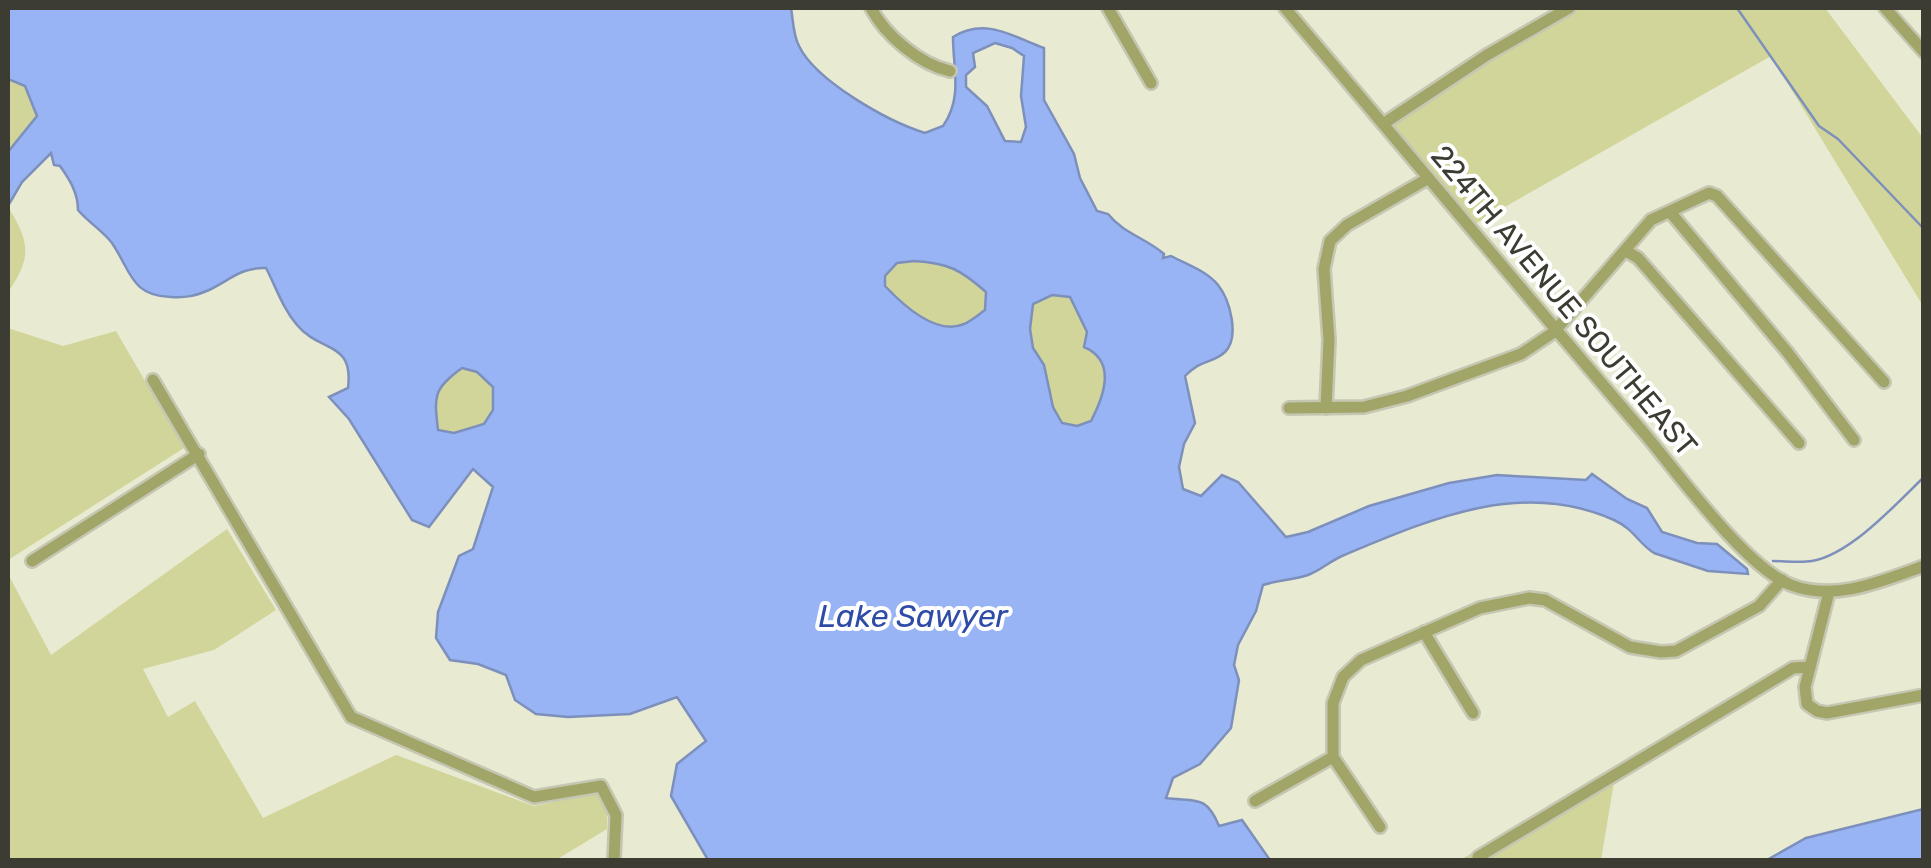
<svg xmlns="http://www.w3.org/2000/svg" width="1931" height="868" font-family="Rubik,sans-serif">
<style>
.green{fill:#d1d59a}
.water{fill:#99b4f5;stroke:#7d90bb;stroke-width:2.5;fill-rule:evenodd}
.lines{fill:none;stroke-linecap:round;stroke-linejoin:round}
.stream{stroke:#7d90bb;stroke-width:2.5}
.minor-casing{stroke:#c6c7b2;stroke-width:16}
.minor{stroke:#a2a568;stroke-width:11}
.labels{text-anchor:middle;stroke-width:8;stroke-linejoin:round;paint-order:stroke}
.street-label{font-size:30px;fill:#3c3c33;stroke:#fff}
.water-label{font-size:32px;font-style:italic;fill:#2e4ba8;stroke:#fff}
</style>
<rect width="100%" height="100%" fill="#e8ead2"/>
<!-- green -->
<g class="green">
<polygon points="1580,8 1825,8 1923,138 1923,306 1771,56 1473,225 1383,124"/>
<polygon points="8,79 25,86 37,117 8,152"/>
<path d="M8,207C30,242 32,258 8,292Z"/>
<path d="M914,261C949,263 961,270 987,292L985,310C979,314 971,321 964,324C936,336 902,304 885,285V275L896,263Z"/>
<polygon points="1052,295 1070,297 1104,364 1105,394 1091,421 1077,426 1062,423 1053,407 1044,365 1033,348 1030,329 1033,304"/>
<polygon points="8,328 63,346 116,331 184,448 8,560"/>
<path d="M462,368L477,372L493,387V410L484,424L454,433L437,430C434,396 433,389 462,368Z"/>
<polygon points="227,529 276,610 214,650 143,669 168,717 195,701 263,818 396,755 534,806 597,793 607,807 607,829 556,860 8,860 8,574 51,655"/>
<polygon points="1616,770 1601,860 1460,860"/>
</g>
<!-- water -->
<g class="water">
<path d="M8,8H791C793,19 793,35 799,46C816,81 887,121 925,133L943,126C963,97 953,69 953,37C985,17 1012,36 1044,48V100L1074,154L1080,178L1097,211L1108,214C1124,234 1146,238 1164,254L1163,258L1171,256C1186,264 1207,271 1218,285C1230,300 1240,337 1225,352C1212,364 1201,359 1185,376L1195,423L1184,444L1179,467L1183,489L1201,496L1222,475L1238,482L1286,537L1308,532L1369,506L1449,483L1497,475L1586,480L1592,474L1627,499L1647,508L1662,532L1697,543L1717,544L1747,569L1748,574L1708,571L1654,553C1639,544 1634,529 1614,520C1521,478 1428,520 1342,556C1330,561 1320,571 1308,575C1294,580 1278,580 1263,585L1256,611L1238,645L1234,665L1239,680L1231,728L1200,764L1173,778L1166,798C1195,802 1206,794 1219,826L1242,820L1270,860H708L671,796L677,764L706,741L677,697L630,714L568,717L536,714L515,700L506,675L478,664L450,660L436,638L438,612L459,556L473,549L493,487L473,469L429,527L412,520L349,419L329,397L348,388C354,340 320,353 297,325C282,307 276,287 266,268C241,267 230,280 209,290C195,296 186,298 171,297C131,296 131,271 112,243C103,231 88,222 78,210C78,193 70,180 60,166L54,165L51,153L22,182L8,206V152L37,116L25,86L8,79ZM995,43L1012,48L1024,56L1021,96L1026,127L1021,142L1005,141L987,106L966,87V75L975,67L973,53ZM914,261C949,263 961,270 986,292L985,310C978,315 971,321 964,324C936,336 902,304 885,286V276L897,263ZM1052,295L1070,297L1087,332L1084,347C1117,361 1104,396 1091,421L1077,426L1062,423L1053,407L1044,365L1033,348L1030,329L1033,304ZM462,368L477,372L493,387V410L484,424L454,433L438,430C434,396 433,389 462,368Z"/>
<polygon points="1923,809 1923,860 1767,860 1806,838"/>
</g>
<g class="lines">
<!-- stream -->
<g class="stream">
<polyline points="1737,8 1819,126 1838,139 1924,229"/>
<path d="M1773,561C1785,561 1800,563 1812,561C1851,554 1896,504 1924,477"/>
</g>
<!-- minor casing -->
<g class="minor-casing">
<g id="minor">
<path d="M871,8C885,35 919,64 950,71"/>
<polyline points="1108,8 1151,83"/>
<path d="M1285,8C1405,149 1523,292 1644,433C1678,473 1745,567 1791,585C1835,602 1882,581 1924,566"/>
<polyline points="1885,8 1924,52"/>
<polyline points="1383,124 1487,55 1569,8"/>
<polyline points="1671,213 1788,353 1854,440"/>
<polyline points="1626,251 1638,258 1799,443"/>
<polyline points="153,380 351,717 534,797 601,786 616,815 614,860"/>
<polyline points="1289,408 1364,407 1407,396 1521,354 1554,332 1651,220 1709,193 1717,196 1884,382"/>
<polyline points="1326,408 1329,340 1324,269 1330,241 1347,225 1427,179"/>
<polyline points="32,561 199,454"/>
<polyline points="1829,592 1805,687 1807,704 1817,711 1827,713 1924,695"/>
<polyline points="1424,632 1473,713"/>
<polyline points="1255,801 1333,757"/>
<polyline points="1380,827 1333,757 1333,703 1343,677 1361,660 1480,608 1529,598 1545,600 1630,647 1661,652 1676,651 1759,606 1782,580"/>
<polyline points="1478,857 1793,668 1810,667"/>
</g>
</g>
<!-- minor -->
<use href="#minor" class="minor"/>
</g>
<g class="labels">
<!-- street labels -->
<g class="street-label">
<text transform="translate(1564 301) rotate(50)" y="10">224TH AVENUE SOUTHEAST</text>
</g>
<!-- water labels -->
<g class="water-label">
<text x="913" y="627">Lake Sawyer</text>
</g>
</g>
<!-- border -->
<rect width="1931" height="868" fill="none" stroke="#3c3c33" stroke-width="20"/>
</svg>
